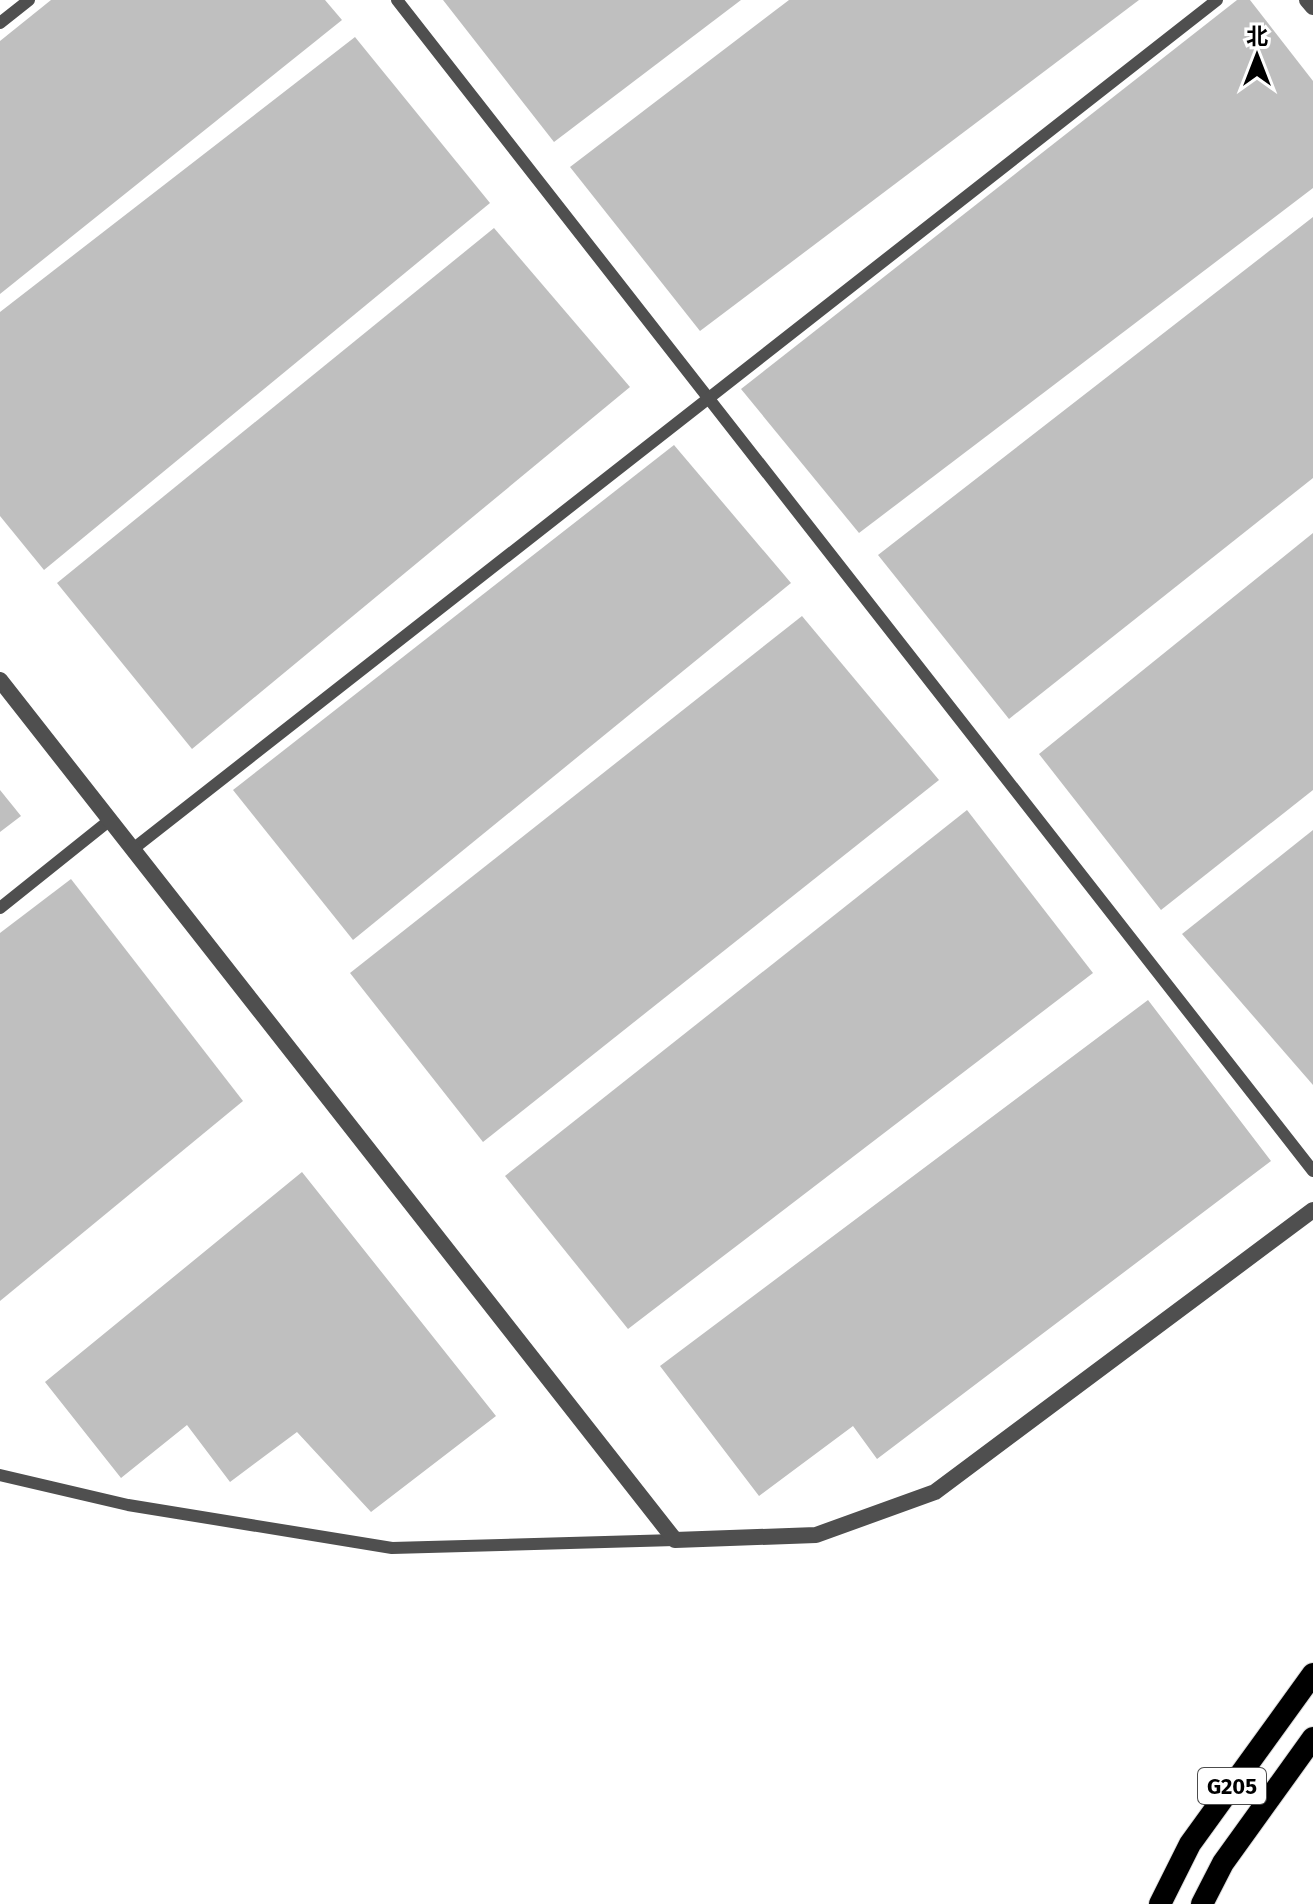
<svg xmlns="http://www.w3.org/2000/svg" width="1313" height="1904" font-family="'Fira Sans','Noto Sans SC',sans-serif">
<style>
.building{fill:#bfbfbf}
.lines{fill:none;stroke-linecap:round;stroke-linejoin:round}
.trunk-casing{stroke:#dbdbdb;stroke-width:24}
.service{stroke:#4f4f4f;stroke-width:12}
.minor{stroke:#4f4f4f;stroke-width:16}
.trunk{stroke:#000;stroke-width:22}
.labels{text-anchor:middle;stroke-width:6;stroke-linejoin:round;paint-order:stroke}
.shield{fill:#fff;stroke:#4c4c4c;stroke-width:2}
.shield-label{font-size:22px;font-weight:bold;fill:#000}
</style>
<rect width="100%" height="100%" fill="#fff"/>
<!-- building -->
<g class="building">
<polygon points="51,0 325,0 342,20 0,294 0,41"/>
<polygon points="443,0 741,0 554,142"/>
<polygon points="789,0 1139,0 700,331 570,167"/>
<polygon points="1237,0 1250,0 1313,81 1313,188 859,533 741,389"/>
<polygon points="355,37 490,203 44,570 0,516 0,312"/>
<polygon points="1313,217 1313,478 1009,719 878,555"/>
<polygon points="494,228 630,387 192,749 57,583"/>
<polygon points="674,445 791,583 353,940 233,790"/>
<polygon points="1313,533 1313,790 1161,910 1039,754"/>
<polygon points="802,616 939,780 483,1142 350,973"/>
<polygon points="0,790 21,816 0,832"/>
<polygon points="967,810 1093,973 628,1329 505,1176"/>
<polygon points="1313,830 1313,1085 1182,934"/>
<polygon points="71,879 243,1101 0,1301 0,933"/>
<polygon points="1148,1000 1271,1161 877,1459 853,1426 759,1496 660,1366"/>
<polygon points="302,1172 496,1416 371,1512 297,1432 230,1482 187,1425 121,1478 45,1382"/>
</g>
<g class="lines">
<!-- trunk casing -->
<g class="trunk-casing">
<g id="trunk">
<polyline points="1160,1904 1190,1844 1313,1674"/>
<polyline points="1202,1904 1223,1863 1313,1738"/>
</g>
</g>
<!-- service -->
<g class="service">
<polyline points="397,0 1313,1171"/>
<polyline points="0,23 29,0"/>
<polyline points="133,849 1217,0"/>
<polyline points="0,908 110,820"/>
<polyline points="0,1475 128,1505 392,1548 675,1540"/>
</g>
<!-- minor -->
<g class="minor">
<polyline points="1307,0 1313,7"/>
<polyline points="0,680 675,1540 816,1535 935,1492 1313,1210"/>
</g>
<!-- trunk -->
<use href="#trunk" class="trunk"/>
</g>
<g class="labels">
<!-- shield labels -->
<rect class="shield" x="1198" y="1768" width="68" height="36" rx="6"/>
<g class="shield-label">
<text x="1232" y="1794">G205</text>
</g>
</g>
<!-- north arrow -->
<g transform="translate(1257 56)" stroke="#ffffff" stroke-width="6" paint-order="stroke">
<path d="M0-6L14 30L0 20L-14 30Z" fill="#000000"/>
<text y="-12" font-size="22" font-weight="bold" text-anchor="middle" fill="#000000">北</text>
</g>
</svg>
